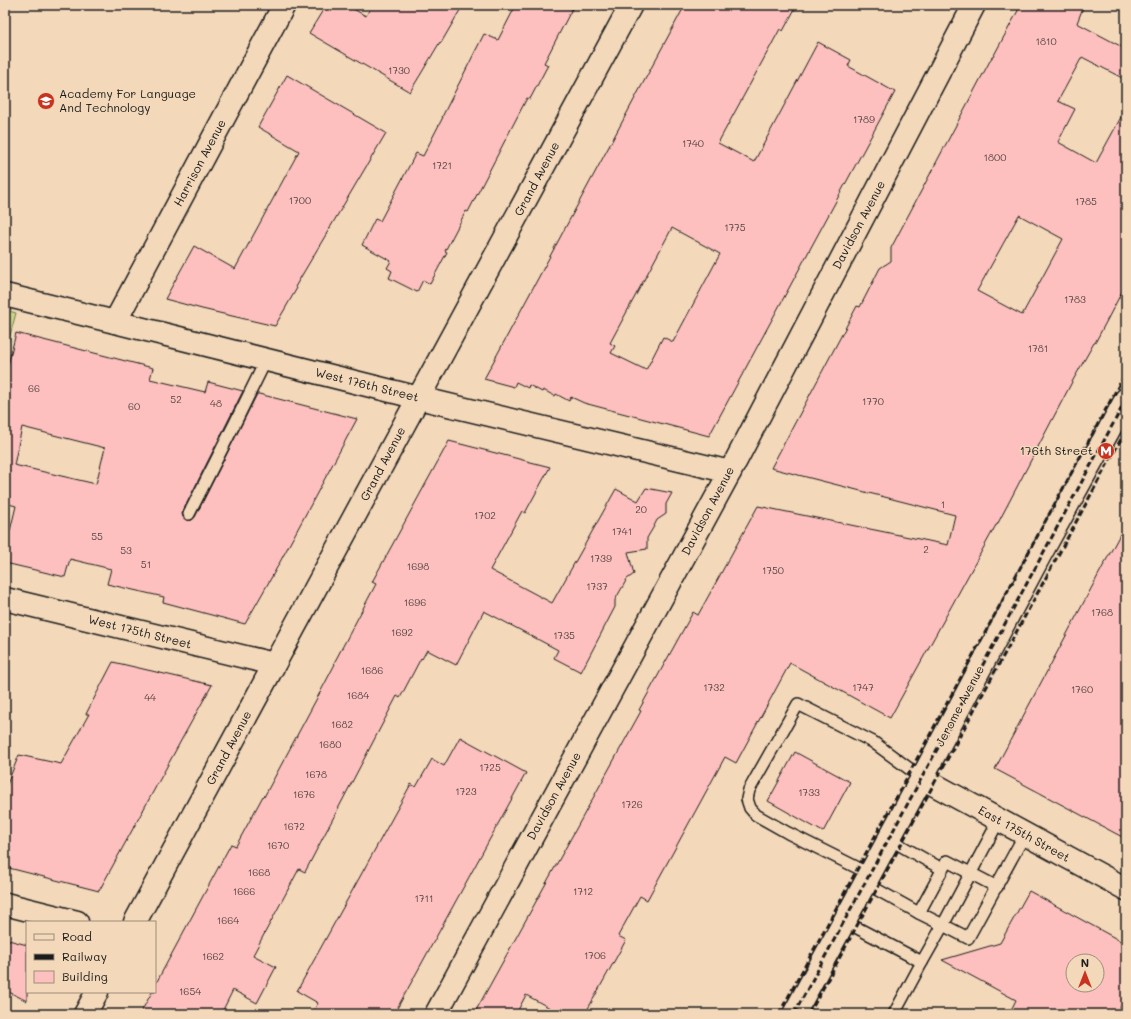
<svg xmlns="http://www.w3.org/2000/svg" width="1131" height="1019" font-family="Mali,sans-serif">
<style>
.green{fill:#c8d689;stroke:#727952}
.building{fill:#fdc0be;stroke:#1c1c1c;fill-rule:evenodd}
.lines{fill:none;stroke-linecap:round;stroke-linejoin:round}
.service-casing{stroke:#1c1c1c;stroke-width:14}
.minor-casing{stroke:#1c1c1c;stroke-width:25}
.secondary-casing{stroke:#1c1c1c;stroke-width:25}
.service{stroke:#f3d8ba;stroke-width:11}
.minor{stroke:#f3d8ba;stroke-width:22}
.secondary{stroke:#f3d8ba;stroke-width:22}
.rail{stroke:#1c1c1c;stroke-width:3;stroke-dasharray:6 3;stroke-linecap:butt}
.labels{text-anchor:middle;stroke-width:3;stroke-linejoin:round;paint-order:stroke}
.number-label{font-size:10px;fill:#544544}
.poi-label{font-size:12px;fill:#1c1c1c;stroke:#f3d8ba;text-anchor:start}
.street-label{font-size:12px;fill:#1c1c1c;stroke:#f3d8ba}
</style>
<rect width="100%" height="100%" fill="#f3d8ba"/>
<filter id="ink" filterUnits="userSpaceOnUse"><feTurbulence type="fractalNoise" baseFrequency=".025" numOctaves="2"/><feDisplacementMap in="SourceGraphic" scale="8" xChannelSelector="R" yChannelSelector="G"/><feConvolveMatrix kernelMatrix="1 2 1 2 8 2 1 2 1" color-interpolation-filters="sRGB"/></filter>
<g filter="url(#ink)">
<!-- green -->
<polygon class="green" points="5,310 16,313 5,354"/>
<!-- building -->
<g class="building">
<polygon points="326,5 346,5 366,16 372,5 463,5 441,43 440,42 410,92 309,33"/>
<polygon points="516,5 574,5 544,63 548,65 530,99 527,98 468,212 466,211 445,251 447,252 430,284 423,280 417,292 389,278 392,271 387,268 391,261 362,245 375,219 380,221 416,153 423,156 443,117 442,117 484,34 498,40"/>
<path d="M685,5H797L783,31L780,29L718,143L754,162L818,42L851,60L848,66L895,92L709,436L584,403L571,397L569,401L556,394L555,396L543,390L542,392L529,385L528,388L516,382L514,387L484,379ZM672,228L720,254L673,342L663,337L646,370L611,353L615,346L610,343Z"/>
<path d="M1021,5H1084L1077,23L1126,49V80L1082,57L1058,101L1075,109L1058,142L1096,163L1126,108V284L1095,343H1094L1072,382L997,525H996L890,718L790,663L736,763L725,757L647,900L640,896L618,936L626,940L585,1014H561L526,995L516,1014H474L641,711L639,710L693,612L698,615L758,506L948,545L955,515L771,468L857,306L860,307L880,268L891,261V248L992,57H993ZM1019,215L1063,239L1022,315L977,291Z"/>
<polygon points="287,75 386,133 295,287 297,288 275,326 202,309 165,299 194,246 235,269 299,151 258,127"/>
<path d="M16,333L153,368L150,379L205,392L208,382L243,391L183,511L182,514L183,517L186,520H192L195,517L257,394H259L357,419L274,573L245,624L163,602L164,597L107,584L111,569L70,559L65,577L5,563V552L16,506L5,503V377ZM22,427L105,448L96,484L14,465Z"/>
<polygon points="449,441 550,467 525,513 522,511 490,570 552,603 616,489 638,501 646,488 672,493 666,504 666,514 657,520 653,528 647,538 647,549 628,552 634,574 627,579 615,600 615,607 581,672 554,658 558,650 484,611 456,665 427,650 422,659 421,658 400,698 397,696 305,872 299,869 253,955 276,967 257,1003 233,990 221,1014 140,1014 152,992 155,992 155,985 231,844 236,846 263,796 264,797 324,685 335,664 334,663 376,584 372,582"/>
<polygon points="1126,523 1126,839 995,769"/>
<polygon points="113,662 212,685 183,737 99,891 5,867 5,789 19,755 61,764 89,714 86,714"/>
<polygon points="460,737 526,773 394,1014 312,1014 318,1003 297,991 411,784 416,787 432,759 444,766"/>
<polygon points="795,752 850,782 823,832 768,801"/>
<path d="M1029,891L1126,944V996L1117,1014H1009L1016,1000L942,960L1000,943ZM1073,961H1097V985H1073Z"/>
<polygon points="5,939 27,945 27,1001 5,990"/>
</g>
<g class="lines">
<!-- service casing -->
<g class="service-casing">
<g id="service">
<polyline points="189,514 235,423 266,360"/>
<polyline points="999,820 943,925 968,938 1025,834"/>
<polyline points="889,839 942,869"/>
<polyline points="870,874 788,833 756,815 750,808 747,799 749,790 798,704 873,742 922,778"/>
<polyline points="865,883 919,913 947,861 997,887"/>
<polyline points="919,913 943,925 922,962"/>
<polyline points="844,921 922,962 894,1014"/>
</g>
</g>
<!-- minor casing -->
<g class="minor-casing">
<g id="minor">
<polyline points="5,295 115,322 419,398 730,472"/>
<polyline points="115,322 284,5"/>
<polyline points="5,599 274,664"/>
<polyline points="922,778 1126,889"/>
<polyline points="5,904 77,922"/>
<polyline points="135,922 631,5"/>
<polyline points="85,1014 97,992"/>
<polyline points="436,1014 730,472 974,5"/>
</g>
</g>
<!-- secondary casing -->
<g class="secondary-casing">
<polyline id="secondary" points="794,1014 922,778 1040,555 1126,399"/>
</g>
<!-- service -->
<use href="#service" class="service"/>
<!-- minor -->
<use href="#minor" class="minor"/>
<!-- secondary -->
<use href="#secondary" class="secondary"/>
<!-- rail -->
<g class="rail">
<polyline points="779,1014 1126,372"/>
<polyline points="794,1014 1126,400"/>
<polyline points="809,1014 1126,430"/>
</g>
</g>
</g>
<!-- icons -->
<defs>
<g id="school-disc" transform="scale(0.9)"><circle r="9.5" fill="#c8321e" stroke="#f3d8ba"/><path d="M0-5L7-2L0 1L-7-2ZM-4 1L0 2.5L4 1V4Q0 6-4 4Z" fill="#fff"/></g>
<g id="metro-disc" transform="scale(0.9)"><circle r="9.5" fill="#c8321e" stroke="#f3d8ba"/><path d="M-5.5 5V-5H-3L0 0L3-5H5.5V5H3V-.5L0 4L-3-.5V5Z" fill="#fff"/></g>
</defs>
<g fill-rule="evenodd">
<use href="#school-disc" x="46" y="101"/>
<use href="#metro-disc" x="1106" y="451"/>
</g>
<g class="labels">
<!-- number labels -->
<g class="number-label">
<text x="1046" y="45">1810</text>
<text x="399" y="74">1730</text>
<text x="864" y="123">1789</text>
<text x="693" y="147">1740</text>
<text x="995" y="161">1800</text>
<text x="442" y="169">1721</text>
<text x="300" y="204">1700</text>
<text x="1086" y="205">1785</text>
<text x="735" y="231">1775</text>
<text x="1075" y="303">1783</text>
<text x="1038" y="352">1781</text>
<text x="34" y="392">66</text>
<text x="176" y="403">52</text>
<text x="873" y="405">1770</text>
<text x="216" y="407">48</text>
<text x="134" y="410">60</text>
<text x="943" y="508">1</text>
<text x="641" y="513">20</text>
<text x="485" y="519">1702</text>
<text x="622" y="535">1741</text>
<text x="97" y="540">55</text>
<text x="926" y="553">2</text>
<text x="126" y="554">53</text>
<text x="601" y="562">1739</text>
<text x="146" y="568">51</text>
<text x="418" y="570">1698</text>
<text x="773" y="574">1750</text>
<text x="597" y="590">1737</text>
<text x="415" y="606">1696</text>
<text x="1102" y="616">1768</text>
<text x="402" y="636">1692</text>
<text x="564" y="639">1735</text>
<text x="372" y="674">1686</text>
<text x="714" y="691">1732</text>
<text x="863" y="691">1747</text>
<text x="1082" y="693">1760</text>
<text x="358" y="699">1684</text>
<text x="150" y="701">44</text>
<text x="342" y="728">1682</text>
<text x="330" y="748">1680</text>
<text x="490" y="771">1725</text>
<text x="316" y="778">1678</text>
<text x="466" y="795">1723</text>
<text x="809" y="796">1733</text>
<text x="304" y="798">1676</text>
<text x="632" y="808">1726</text>
<text x="294" y="830">1672</text>
<text x="278" y="849">1670</text>
<text x="259" y="876">1668</text>
<text x="244" y="895">1666</text>
<text x="583" y="895">1712</text>
<text x="424" y="902">1711</text>
<text x="228" y="924">1664</text>
<text x="595" y="959">1706</text>
<text x="213" y="960">1662</text>
<text x="190" y="995">1654</text>
</g>
<!-- poi labels -->
<g class="poi-label">
<text x="59" y="98">Academy For Language<tspan x="59" dy="14">And Technology</tspan></text>
<text x="1093" y="455" text-anchor="end">176th Street</text>
</g>
<!-- street labels -->
<g class="street-label">
<text transform="translate(200 163) rotate(-62)" y="4">Harrison Avenue</text>
<text transform="translate(537 179) rotate(-62)" y="4">Grand Avenue</text>
<text transform="translate(859 225) rotate(-62)" y="4">Davidson Avenue</text>
<text transform="translate(367 385) rotate(14)" y="4">West 176th Street</text>
<text transform="translate(383 464) rotate(-62)" y="4">Grand Avenue</text>
<text transform="translate(708 511) rotate(-62)" y="4">Davidson Avenue</text>
<text transform="translate(140 632) rotate(14)" y="4">West 175th Street</text>
<text transform="translate(960 706) rotate(-62)" y="4">Jerome Avenue</text>
<text transform="translate(229 748) rotate(-62)" y="4">Grand Avenue</text>
<text transform="translate(554 796) rotate(-61)" y="4">Davidson Avenue</text>
<text transform="translate(1024 834) rotate(29)" y="4">East 175th Street</text>
</g>
</g>
<!-- margin -->
<rect width="1131" height="1019" fill="none" stroke="#f3d8ba" stroke-width="20"/>
<rect x="10" y="10" width="1111" height="999" fill="none" stroke="#1c1c1c" stroke-width="1.5" filter="url(#ink)"/>
<!-- legend -->
<rect x="26" y="921" width="130" height="72" fill="#f3d8ba" stroke="#9d8d7b"/>
<rect x="34" y="934" width="20" height="6" fill="#f3d8ba" stroke="#9d8d7b"/>
<text x="62" y="941" font-size="12" fill="#1c1c1c">Road</text>
<rect x="34" y="954" width="20" height="6" fill="#1c1c1c" stroke="#9d8d7b"/>
<text x="62" y="961" font-size="12" fill="#1c1c1c">Railway</text>
<rect x="34" y="971" width="20" height="12" fill="#fdc0be" stroke="#9d8d7b"/>
<text x="62" y="981" font-size="12" fill="#1c1c1c">Building</text>
<!-- north arrow -->
<g transform="translate(1085 973)"><circle r="19" fill="#f3d8ba" stroke="#9d8d7b"/>
<path d="M0-3L7 15L0 10L-7 15Z" fill="#c8321e"/>
<text y="-6" font-size="11" font-weight="bold" text-anchor="middle" fill="#1c1c1c">N</text>
</g>
</svg>
